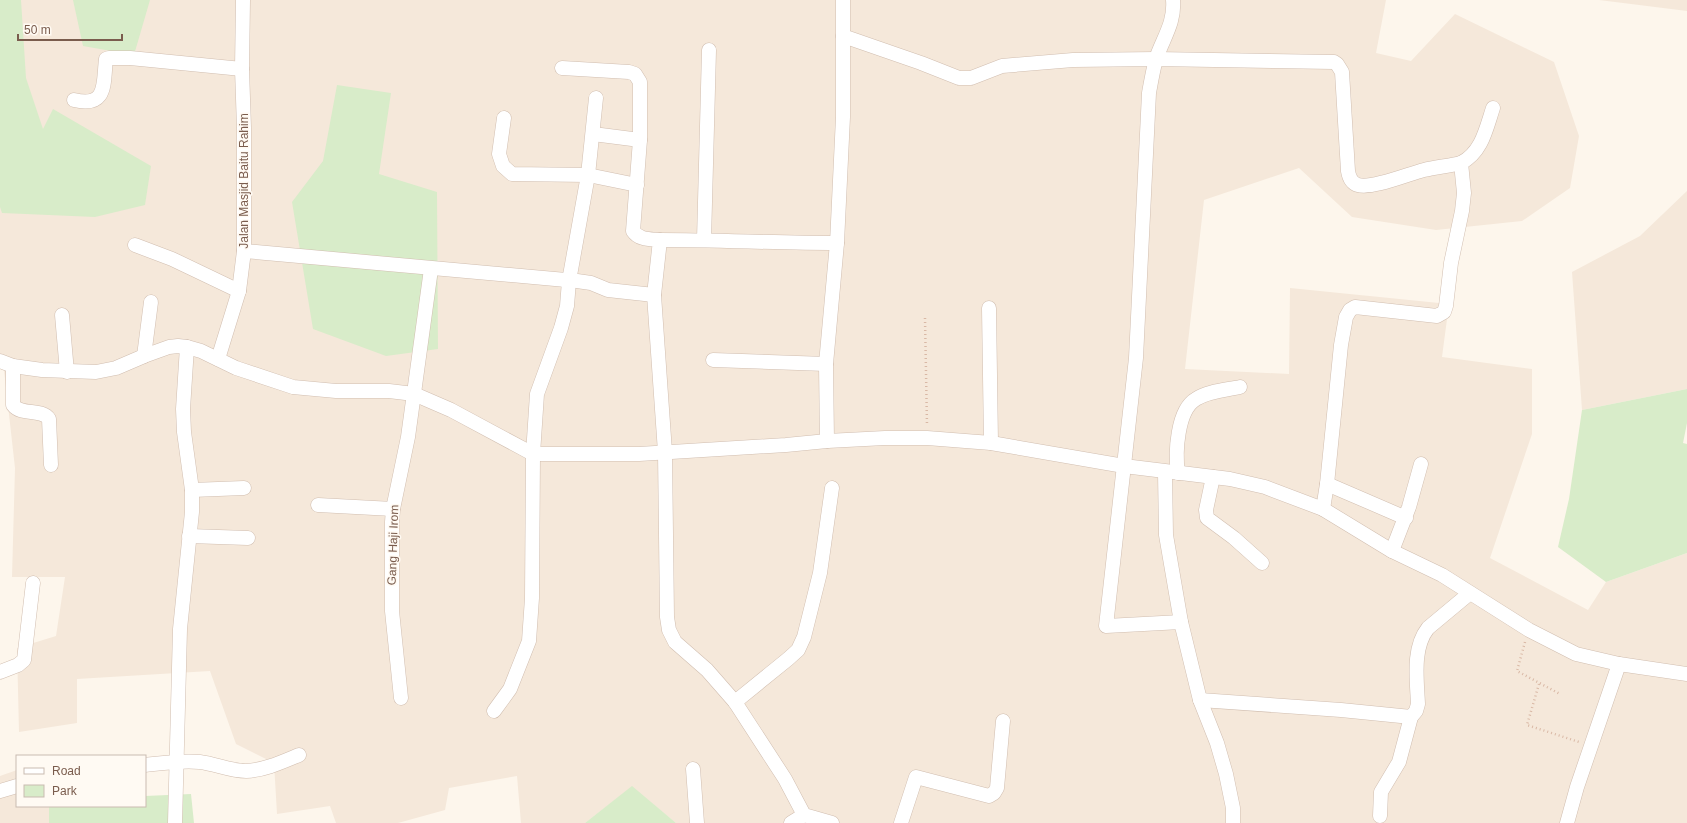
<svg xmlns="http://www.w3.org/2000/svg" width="1687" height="823" font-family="Arial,sans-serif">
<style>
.residential{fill:#f5e8da}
.green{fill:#d8ecc9}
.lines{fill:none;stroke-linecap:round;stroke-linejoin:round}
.minor-casing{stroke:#d1beb0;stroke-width:15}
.path{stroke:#d9b8a5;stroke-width:2.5;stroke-dasharray:1 3;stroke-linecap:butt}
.minor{stroke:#fff;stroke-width:14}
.labels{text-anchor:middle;stroke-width:3;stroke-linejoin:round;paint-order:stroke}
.street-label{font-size:12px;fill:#7a5c4d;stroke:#fffaf3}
</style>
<rect width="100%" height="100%" fill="#fdf6ec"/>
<!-- residential -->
<g class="residential">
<polygon points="0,0 1386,0 1376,53 1411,61 1455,14 1554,62 1579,136 1570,188 1522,221 1436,230 1352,217 1299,168 1204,200 1185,369 1289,374 1290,288 1449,304 1442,357 1532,369 1532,434 1490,558 1588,610 1606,582 1687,553 1687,823 676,823 632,787 585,823 521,823 517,776 449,788 445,810 398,823 336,823 330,806 277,814 274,763 236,744 210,671 77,679 77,723 19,732 17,648 56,636 65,577 12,577 15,468 3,361 0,359"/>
<polygon points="1599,0 1687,0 1687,11"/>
<polygon points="1687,191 1687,389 1582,410 1572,272 1640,236"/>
<polygon points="17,770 17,806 49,806 49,823 0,823 0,776"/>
</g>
<!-- green -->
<g class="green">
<polygon points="0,0 21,0 26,78 43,129 53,109 151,166 145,205 95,217 2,213 0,207"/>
<polygon points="73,0 150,0 134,55 83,46"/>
<polygon points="337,85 391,93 379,174 437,192 438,349 386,356 313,329 292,202 323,161"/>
<polygon points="1687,389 1687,423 1683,443 1687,444 1687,553 1606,582 1558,547 1569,499 1582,410"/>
<polygon points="632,786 676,823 585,823"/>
<polygon points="191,794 194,823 49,823 49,806 145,806 145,796"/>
</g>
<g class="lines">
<!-- minor casing -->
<g class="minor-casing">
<g id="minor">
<path d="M1173,0C1175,23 1163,38 1156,59C1153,70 1151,82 1149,93L1136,358L1106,626L1181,622"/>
<path d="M843,36L921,63L959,78H971L1002,66L1073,60L1156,59L1334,62L1337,64L1342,72L1348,171C1349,177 1351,183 1358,185C1373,189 1408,174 1424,170C1436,167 1449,166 1461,163"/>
<path d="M562,68L629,72L635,74L640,82V140L633,231C639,240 650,239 660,240L654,295"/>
<path d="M74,100C108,108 103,83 106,59L109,58H130L242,69"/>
<polyline points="504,118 499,154 503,166 512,174 588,175 637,185"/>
<polyline points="593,134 640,140"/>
<path d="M660,240C719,240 778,243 837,243"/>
<polyline points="704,240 709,50"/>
<polyline points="135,245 172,259 239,291"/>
<polyline points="244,251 577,281 591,283 608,290 654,295 665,452 667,617 669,630 675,642 707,670 735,702 785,779 804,815 832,823"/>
<polyline points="989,308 991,443"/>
<polyline points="62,315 67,372"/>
<polyline points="144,356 151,302"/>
<polyline points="218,359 239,291 244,251 244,128 242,69 243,0"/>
<polyline points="713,360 826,364"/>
<polyline points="0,361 13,366 42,370 96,372 116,368 144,356 169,347 178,346 187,347 201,351 236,368 293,387 336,391 389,391 414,394 451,410 533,454 639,454 786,445 827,441 885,438 927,438 991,443 1124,466 1230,479 1265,487 1323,509 1392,551 1442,575 1529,630 1576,654 1619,664 1687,674"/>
<path d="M13,366V405C21,416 42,408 49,419L51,465"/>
<polyline points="827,441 826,364 837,243 843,117 843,0"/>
<polyline points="1165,472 1166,535 1181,622 1200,700 1217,743 1226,774 1233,808 1233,823"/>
<path d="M1178,473C1175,453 1177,410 1196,399C1208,391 1226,390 1240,387"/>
<polyline points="1213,477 1206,510 1207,518 1234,538 1262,563"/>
<polyline points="1327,484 1406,518"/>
<polyline points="192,490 244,488"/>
<polyline points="318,505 393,509"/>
<path d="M1323,509L1327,484L1341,345L1346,317L1350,310L1355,307L1437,316L1444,312L1446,306L1451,263L1462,211L1464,193L1461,163C1482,152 1486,129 1493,108"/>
<polyline points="189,536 248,538"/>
<polyline points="1392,551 1409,507 1421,464"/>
<polyline points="0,672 18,665 24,660 33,583"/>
<polyline points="401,698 392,611 392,522 393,509 408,437 431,269"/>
<polyline points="1200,700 1341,710 1411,717"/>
<polyline points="735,702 788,659 798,650 804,637 820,573 832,488"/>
<polyline points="494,711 510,689 529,641 532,598 533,454 537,394 561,328 567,306 569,281 588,175 596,98"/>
<path d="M145,765C163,763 182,760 200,762C216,764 230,771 246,771C265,770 282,762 299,755"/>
<polyline points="693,769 697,823"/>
<polyline points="0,791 17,786"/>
<path d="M1380,816L1381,792L1399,762L1411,717L1416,711L1418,704C1417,680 1412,648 1428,628L1470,593"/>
<polyline points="175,823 180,629 192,512 192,490 184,432 183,409 187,347"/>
<polyline points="791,823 804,815"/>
<polyline points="901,823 916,777 989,796 994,793 997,788 1003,721"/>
<polyline points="1567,823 1577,787 1619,664"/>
</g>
</g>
<!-- path -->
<g class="path">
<polyline points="925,318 927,426"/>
<polyline points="1525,642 1517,671 1560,694"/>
<polyline points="1539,684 1527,725 1579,742"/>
</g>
<!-- minor -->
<use href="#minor" class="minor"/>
</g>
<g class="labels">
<!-- street labels -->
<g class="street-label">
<text transform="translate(244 181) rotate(-90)" y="4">Jalan Masjid Baitu Rahim</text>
<text transform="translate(393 545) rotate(-88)" y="4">Gang Haji Irom</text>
</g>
</g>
<!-- legend -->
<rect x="16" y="755" width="130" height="52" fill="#fffaf3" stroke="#cabbb1"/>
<rect x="24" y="768" width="20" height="6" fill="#ffffff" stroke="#cabbb1"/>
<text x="52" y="775" font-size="12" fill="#7a5c4d">Road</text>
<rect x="24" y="785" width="20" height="12" fill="#d8ecc9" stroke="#cabbb1"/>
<text x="52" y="795" font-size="12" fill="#7a5c4d">Park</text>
<!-- scale -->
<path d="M18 34v6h104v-6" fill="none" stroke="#7a5c4d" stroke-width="2"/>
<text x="24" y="34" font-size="12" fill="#7a5c4d" stroke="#fffaf3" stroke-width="3" paint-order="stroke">50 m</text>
</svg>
